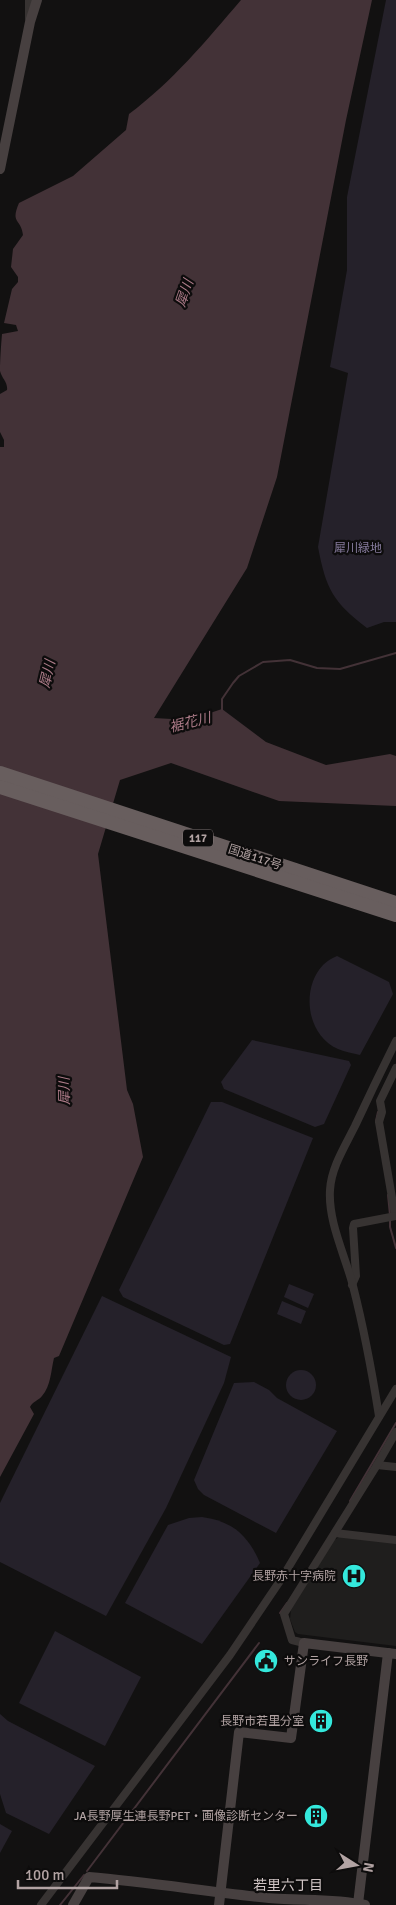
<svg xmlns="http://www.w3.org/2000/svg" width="396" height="1905" font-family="Signika,'Noto Sans JP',sans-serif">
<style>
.built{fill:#1f1e1d}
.green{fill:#25212a}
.water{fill:#433237}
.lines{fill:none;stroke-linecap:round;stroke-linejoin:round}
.stream{stroke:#433237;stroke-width:2}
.street{stroke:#373332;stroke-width:8}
.secondary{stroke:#474040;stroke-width:10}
.highway{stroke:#685e5e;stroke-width:14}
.labels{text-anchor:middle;stroke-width:4.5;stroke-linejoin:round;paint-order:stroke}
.shield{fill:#0d0c0c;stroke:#807676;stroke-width:1}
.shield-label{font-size:11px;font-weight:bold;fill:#b2a3a3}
.park-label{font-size:12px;fill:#867b9d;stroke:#0d0c0c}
.street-label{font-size:12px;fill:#b2a3a3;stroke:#0d0c0c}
.poi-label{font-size:12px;fill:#b2a3a3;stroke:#0d0c0c;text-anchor:end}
.water-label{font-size:14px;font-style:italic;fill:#ac7b88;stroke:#0d0c0c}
.neighbourhood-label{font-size:14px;fill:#cfc4c4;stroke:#0d0c0c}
</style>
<rect width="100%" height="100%" fill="#121111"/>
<!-- built -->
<polygon class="built" points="341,1536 396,1542 396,1646 298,1634 295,1632 290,1619 291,1610 334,1540"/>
<!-- green -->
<g class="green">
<path d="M386,0H396V622H384L367,628C333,602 326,589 318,547L348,373L330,367L347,270V197Z"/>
<path d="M337,956L389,982L393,994L360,1055C353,1053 345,1052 338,1049C306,1035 301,988 323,965C327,961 332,958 337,956Z"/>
<polygon points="252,1040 349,1061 351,1065 324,1124 315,1127 224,1089 221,1082"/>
<polygon points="211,1102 222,1102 313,1138 230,1344 224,1345 123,1297 119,1290"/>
<polygon points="289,1284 314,1294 308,1308 284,1297"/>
<polygon points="102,1296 231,1357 224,1383 166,1508 106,1616 0,1562 0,1503"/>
<polygon points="282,1301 306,1311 301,1324 277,1314"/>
<circle cx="301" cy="1385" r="15"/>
<polygon points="254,1382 269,1390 277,1398 337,1431 276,1533 204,1495 198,1489 194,1480 234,1383"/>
<path d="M202,1517C232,1521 248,1535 260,1563L202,1644L125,1603L168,1525L189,1518Z"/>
<polygon points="55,1631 141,1677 105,1746 19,1703"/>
<polygon points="0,1714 8,1721 95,1766 49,1834 6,1813 0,1794"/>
<polygon points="0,1824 12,1831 0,1853"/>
</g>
<!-- water -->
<path class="water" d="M241,0H372L346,120L277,477L247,568L154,718L189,720L222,709L266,742L326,765L390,754L396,756V806L279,801L171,763L120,780L98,854L127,1090L133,1104L143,1157L59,1356L54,1358C51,1370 51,1386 42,1396C38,1401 33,1401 30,1407L34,1414L0,1477V447H4V440L0,432V394L7,390C8,382 2,379 0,371C0,360 1,346 2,334L18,331L16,325L4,323L12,289L18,282V277L11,267L13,249L23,235C21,218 10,224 19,203L73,176L126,130L129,114C172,82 206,41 241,0Z"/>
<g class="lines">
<!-- stream -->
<g class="stream">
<polyline points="222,711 222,699 233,683 239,676 263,662 290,660 317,668 340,669 396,653"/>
<polyline points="376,1121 378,1112"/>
<polyline points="388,1195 390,1215"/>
<polyline points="390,1220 390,1227 396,1248"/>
<polyline points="350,1501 396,1423"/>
<polyline points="280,1613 287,1603"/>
<polyline points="87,1871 259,1643"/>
<polyline points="60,1905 84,1875"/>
</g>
<!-- street -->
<g class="street">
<polyline points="29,0 29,18"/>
<polyline points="395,1215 379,1122 382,1112 380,1101 396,1068"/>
<polyline points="352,1285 356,1276 353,1228 354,1224 396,1216"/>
<path d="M379,1416C372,1372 364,1329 353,1286C345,1255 328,1222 330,1190C331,1168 345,1146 355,1126C368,1098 382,1069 396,1041"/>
<polyline points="377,1465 396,1467"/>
<polyline points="335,1533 396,1540"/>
<polyline points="304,1643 292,1640 284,1614 377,1465 396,1432"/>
<polyline points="41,1905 230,1655 282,1578 396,1389"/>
</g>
<!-- secondary -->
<g class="secondary">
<polyline points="0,169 30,22 37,0"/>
<polyline points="358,1904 388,1653"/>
<path d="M73,1905L89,1877C149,1882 209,1892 269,1898C301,1901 333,1898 365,1905"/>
<polyline points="219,1905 239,1732 291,1738 304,1643 396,1654"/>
</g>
<!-- highway -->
<g class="highway">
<polyline points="0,773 396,903"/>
<polyline points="0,787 396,915"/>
</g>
</g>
<!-- icons -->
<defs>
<g id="hospital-disc" transform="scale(1.25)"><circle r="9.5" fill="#34e8dc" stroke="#0d0c0c"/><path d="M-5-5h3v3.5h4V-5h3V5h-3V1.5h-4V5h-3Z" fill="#111"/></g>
<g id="civic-disc" transform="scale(1.25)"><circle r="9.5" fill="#34e8dc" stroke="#0d0c0c"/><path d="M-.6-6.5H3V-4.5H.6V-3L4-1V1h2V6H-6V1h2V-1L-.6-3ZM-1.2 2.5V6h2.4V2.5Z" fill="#111"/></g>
<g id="building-disc" transform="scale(1.25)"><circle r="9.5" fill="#34e8dc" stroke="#0d0c0c"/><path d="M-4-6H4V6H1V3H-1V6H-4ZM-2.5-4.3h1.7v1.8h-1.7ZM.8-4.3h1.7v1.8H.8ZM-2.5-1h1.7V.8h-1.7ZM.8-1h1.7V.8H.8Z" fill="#111"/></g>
</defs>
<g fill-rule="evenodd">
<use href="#hospital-disc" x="354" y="1576"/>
<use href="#civic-disc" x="266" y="1661"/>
<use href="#building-disc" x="321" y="1721"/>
<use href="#building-disc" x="316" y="1816"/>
</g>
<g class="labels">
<!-- shield labels -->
<rect class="shield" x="183" y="829.5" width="30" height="17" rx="4"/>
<g class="shield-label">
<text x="198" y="842">117</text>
</g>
<!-- park labels -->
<g class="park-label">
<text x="358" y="552">犀川緑地</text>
</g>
<!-- street labels -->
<g class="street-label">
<text transform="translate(255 857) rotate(18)" y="4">国道117号</text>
</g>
<!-- poi labels -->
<g class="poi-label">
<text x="336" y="1580">長野赤十字病院</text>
<text x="284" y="1665" text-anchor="start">サンライフ長野</text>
<text x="304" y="1725">長野市若里分室</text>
<text x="298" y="1820">JA長野厚生連長野PET・画像診断センター</text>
</g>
<!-- water labels -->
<g class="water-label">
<text transform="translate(184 293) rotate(-71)" y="5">犀川</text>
<text transform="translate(47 674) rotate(-77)" y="5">犀川</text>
<text transform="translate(190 722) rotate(-14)" y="5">裾花川</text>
<text transform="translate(64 1091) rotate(-91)" y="5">犀川</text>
</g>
<!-- neighbourhood labels -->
<g class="neighbourhood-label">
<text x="288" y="1890">若里六丁目</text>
</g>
</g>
<!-- north arrow -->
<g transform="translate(356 1865) rotate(101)" stroke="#0d0c0c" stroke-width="4" paint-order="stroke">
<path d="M0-4L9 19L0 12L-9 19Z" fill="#b2a3a3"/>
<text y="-8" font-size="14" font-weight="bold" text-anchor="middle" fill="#b2a3a3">N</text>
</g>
<!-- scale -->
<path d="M18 1880v8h99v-8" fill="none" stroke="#b2a3a3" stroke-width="2.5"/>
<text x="25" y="1880" font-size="15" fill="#b2a3a3" stroke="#0d0c0c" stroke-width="4" paint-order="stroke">100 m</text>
</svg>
